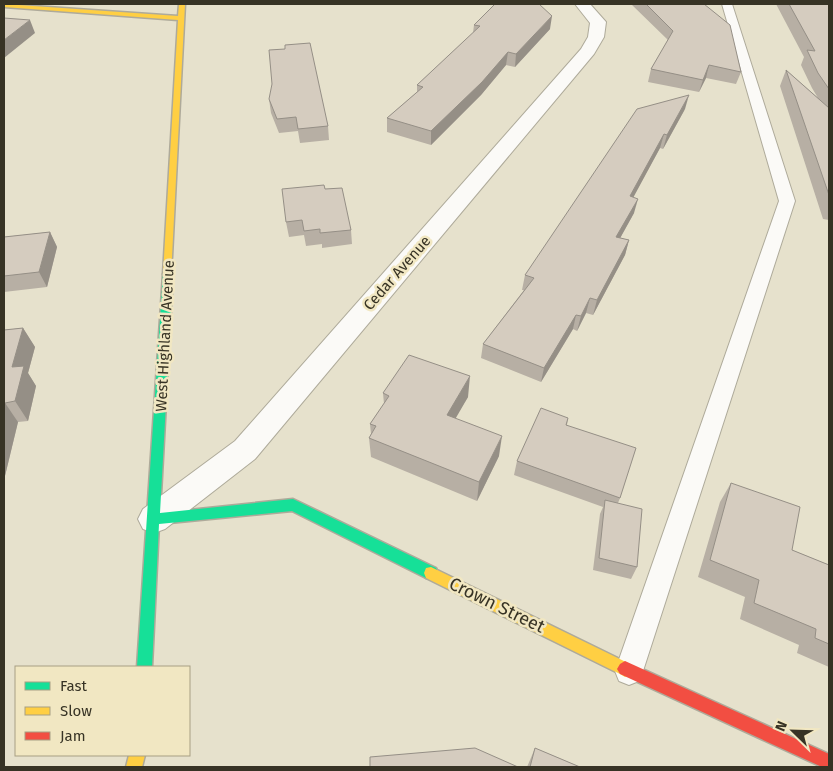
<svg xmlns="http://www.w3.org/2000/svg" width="833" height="771" font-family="'Fira Sans',sans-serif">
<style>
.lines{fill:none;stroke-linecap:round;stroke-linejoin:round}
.lane-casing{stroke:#aeaa9a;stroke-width:2}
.street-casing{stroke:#aeaa9a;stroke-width:2}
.fast-casing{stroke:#aeaa9a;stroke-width:3}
.slow-casing{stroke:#aeaa9a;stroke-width:3}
.jam-casing{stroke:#aeaa9a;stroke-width:3}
.lane{fill:#fbfaf7;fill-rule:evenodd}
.street{fill:#fbfaf7;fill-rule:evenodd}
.fast{fill:#16e098;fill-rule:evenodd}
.slow{fill:#ffcf43;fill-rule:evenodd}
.jam{fill:#f24e42;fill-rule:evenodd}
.wall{fill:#b7afa4}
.shaded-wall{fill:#958f86}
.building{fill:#d5ccbf;stroke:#958f86}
.labels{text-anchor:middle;stroke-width:5;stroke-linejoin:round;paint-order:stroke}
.street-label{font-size:15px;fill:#373325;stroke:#f1e7c2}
.near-street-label{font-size:18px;fill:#373325;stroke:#f1e7c2}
</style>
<rect width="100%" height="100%" fill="#e6e1cc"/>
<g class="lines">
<!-- lane casing -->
<g class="lane-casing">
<polygon id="lane" points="722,4 732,4 795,201 643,671 639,681 629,685 619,681 615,671 779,201"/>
</g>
<!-- street casing -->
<g class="street-casing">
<polygon id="street" points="575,4 590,4 606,22 604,37 594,54 255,459 165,529 154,533 143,529 138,519 143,509 235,441 581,49 588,37 590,23"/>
</g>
<!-- fast casing -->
<g class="fast-casing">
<polygon id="fast" points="168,271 173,274 160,513 293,499 436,568 438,573 436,578 431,579 426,578 292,511 159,524 152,667 137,667 163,274"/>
</g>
<!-- slow casing -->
<g class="slow-casing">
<g id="slow">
<polygon points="4,4 178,16 179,4 185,4 171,276 168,277 163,274 178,20 4,7"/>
<polygon points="431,567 630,664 633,669 630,674 625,677 620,674 426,578 424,573 426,568"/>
<polygon points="129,755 145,755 142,767 126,767"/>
</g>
</g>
<!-- jam casing -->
<g class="jam-casing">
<polygon id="jam" points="625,661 829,754 829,767 822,767 620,674 617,669 620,664"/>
</g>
<!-- lane -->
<use href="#lane" class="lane"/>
<!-- street -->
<use href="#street" class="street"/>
<!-- fast -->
<use href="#fast" class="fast"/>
<!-- slow -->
<use href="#slow" class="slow"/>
<!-- jam -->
<use href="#jam" class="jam"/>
</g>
<!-- wall -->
<g class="wall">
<polygon points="631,4 704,4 741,72 736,84 706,78 699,92 648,82 651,69 668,40"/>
<polygon points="776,4 829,4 829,220 823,219 780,86 786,70 818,98 812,88 801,65 804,57"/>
<polygon points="474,25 550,29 515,67 506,65 481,95 431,145 387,132 387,118 417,92 417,85 473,33"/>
<polygon points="269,99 328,126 329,140 300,143 298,131 279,133 271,113"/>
<polygon points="685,109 663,149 660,148 633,197 634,213 620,238 629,240 625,255 593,315 586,313 577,331 573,329 541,382 481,358 483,344 524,290 522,290 525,275"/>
<polygon points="325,189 351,230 352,244 322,248 322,244 306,246 304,235 289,237 286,222"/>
<polygon points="50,232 57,247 47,287 4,292 4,237"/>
<polygon points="23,328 35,347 28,373 36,386 28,421 18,422 4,480 4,330"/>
<polygon points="383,393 468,397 455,418 499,456 477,501 371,457 369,438 371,434 370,424 384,404"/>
<polygon points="568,418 567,425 620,498 618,503 637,567 631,579 593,570 600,514 603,507 514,475 517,461"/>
<polygon points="731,483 792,550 829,565 829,667 797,653 799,645 740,619 745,597 698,577 720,502"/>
<polygon points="535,748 580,767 527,767 530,760"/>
</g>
<!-- shaded-wall -->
<g class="shaded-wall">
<polygon points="552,16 550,29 515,67 516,54"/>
<polygon points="30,20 35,33 4,58 4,40"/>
<polygon points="508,52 506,65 481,95 431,145 431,131"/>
<polygon points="709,65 706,78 699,92 703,80"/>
<polygon points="689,95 685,109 663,149 667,135"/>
<polygon points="664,134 660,148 626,211 630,196"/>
<polygon points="638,199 634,213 613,251 616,237"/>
<polygon points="50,232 57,247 47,287 39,272"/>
<polygon points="629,240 625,255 593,315 597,300"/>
<polygon points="590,298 586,313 577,331 581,316"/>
<polygon points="576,315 573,329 541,382 544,368"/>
<polygon points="23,328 35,347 28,373 36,386 28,421 15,401 12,367"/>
<polygon points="470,376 468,397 446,435 447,415"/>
<polygon points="5,403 18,422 4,480 4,407"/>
<polygon points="502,436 499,456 477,501 479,482"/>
</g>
<!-- building -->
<g class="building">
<polygon points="495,4 539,4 552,16 516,54 508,52 482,82 431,131 387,118 423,87 417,85 480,26 474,25"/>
<polygon points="646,4 704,4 730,25 741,72 709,65 703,80 651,69 673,31"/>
<polygon points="789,4 829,4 829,89 818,73 807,50 815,51"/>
<polygon points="4,18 30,20 4,40"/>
<polygon points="310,43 328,126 298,129 296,117 277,119 269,99 272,84 269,50 285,49 285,45"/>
<polygon points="786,70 829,108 829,195"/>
<polygon points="689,95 667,135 664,134 630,196 638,199 616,237 629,240 597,300 590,298 581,316 576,315 544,368 483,344 534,278 525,275 637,109"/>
<polygon points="324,185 325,189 342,188 351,230 320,233 320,229 304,231 302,220 286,222 282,189"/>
<polygon points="50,232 39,272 4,276 4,237"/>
<polygon points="23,328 12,367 24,366 15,401 5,403 4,407 4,330"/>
<polygon points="409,355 470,376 447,415 502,436 479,482 369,438 376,426 370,424 389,396 383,393"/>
<polygon points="541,408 568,418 566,425 636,448 620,498 517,461"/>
<polygon points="731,483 800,507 792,550 829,565 829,644 815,638 816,629 754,603 759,580 710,560"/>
<polygon points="605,500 642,509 637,567 599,558"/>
<polygon points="475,748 518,767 370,767 370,757"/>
<polygon points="535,748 580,767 530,767"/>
</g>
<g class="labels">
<!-- street labels -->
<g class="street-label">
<text transform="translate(397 273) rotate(-49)" y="5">Cedar Avenue</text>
<text transform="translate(165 336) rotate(-87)" y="5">West Highland Avenue</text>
</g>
<!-- near-street labels -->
<g class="near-street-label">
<text transform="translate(497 605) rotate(26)" y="6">Crown Street</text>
</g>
</g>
<!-- border -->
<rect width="833" height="771" fill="none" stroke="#373325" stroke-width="10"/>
<!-- legend -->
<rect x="15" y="666" width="175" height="90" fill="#f1e7c2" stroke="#a79f83"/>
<rect x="25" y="682" width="25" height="8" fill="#16e098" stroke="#a79f83"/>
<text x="60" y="691" font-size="15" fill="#373325">Fast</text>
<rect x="25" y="707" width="25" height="8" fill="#ffcf43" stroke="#a79f83"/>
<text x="60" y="716" font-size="15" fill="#373325">Slow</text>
<rect x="25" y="732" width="25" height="8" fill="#f24e42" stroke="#a79f83"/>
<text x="60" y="741" font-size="15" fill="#373325">Jam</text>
<!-- north arrow -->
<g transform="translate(793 731) rotate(293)" stroke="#f1e7c2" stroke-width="4" paint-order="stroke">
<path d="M0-4L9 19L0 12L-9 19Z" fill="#373325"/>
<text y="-8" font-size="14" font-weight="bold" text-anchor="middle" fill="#373325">N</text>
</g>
</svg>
